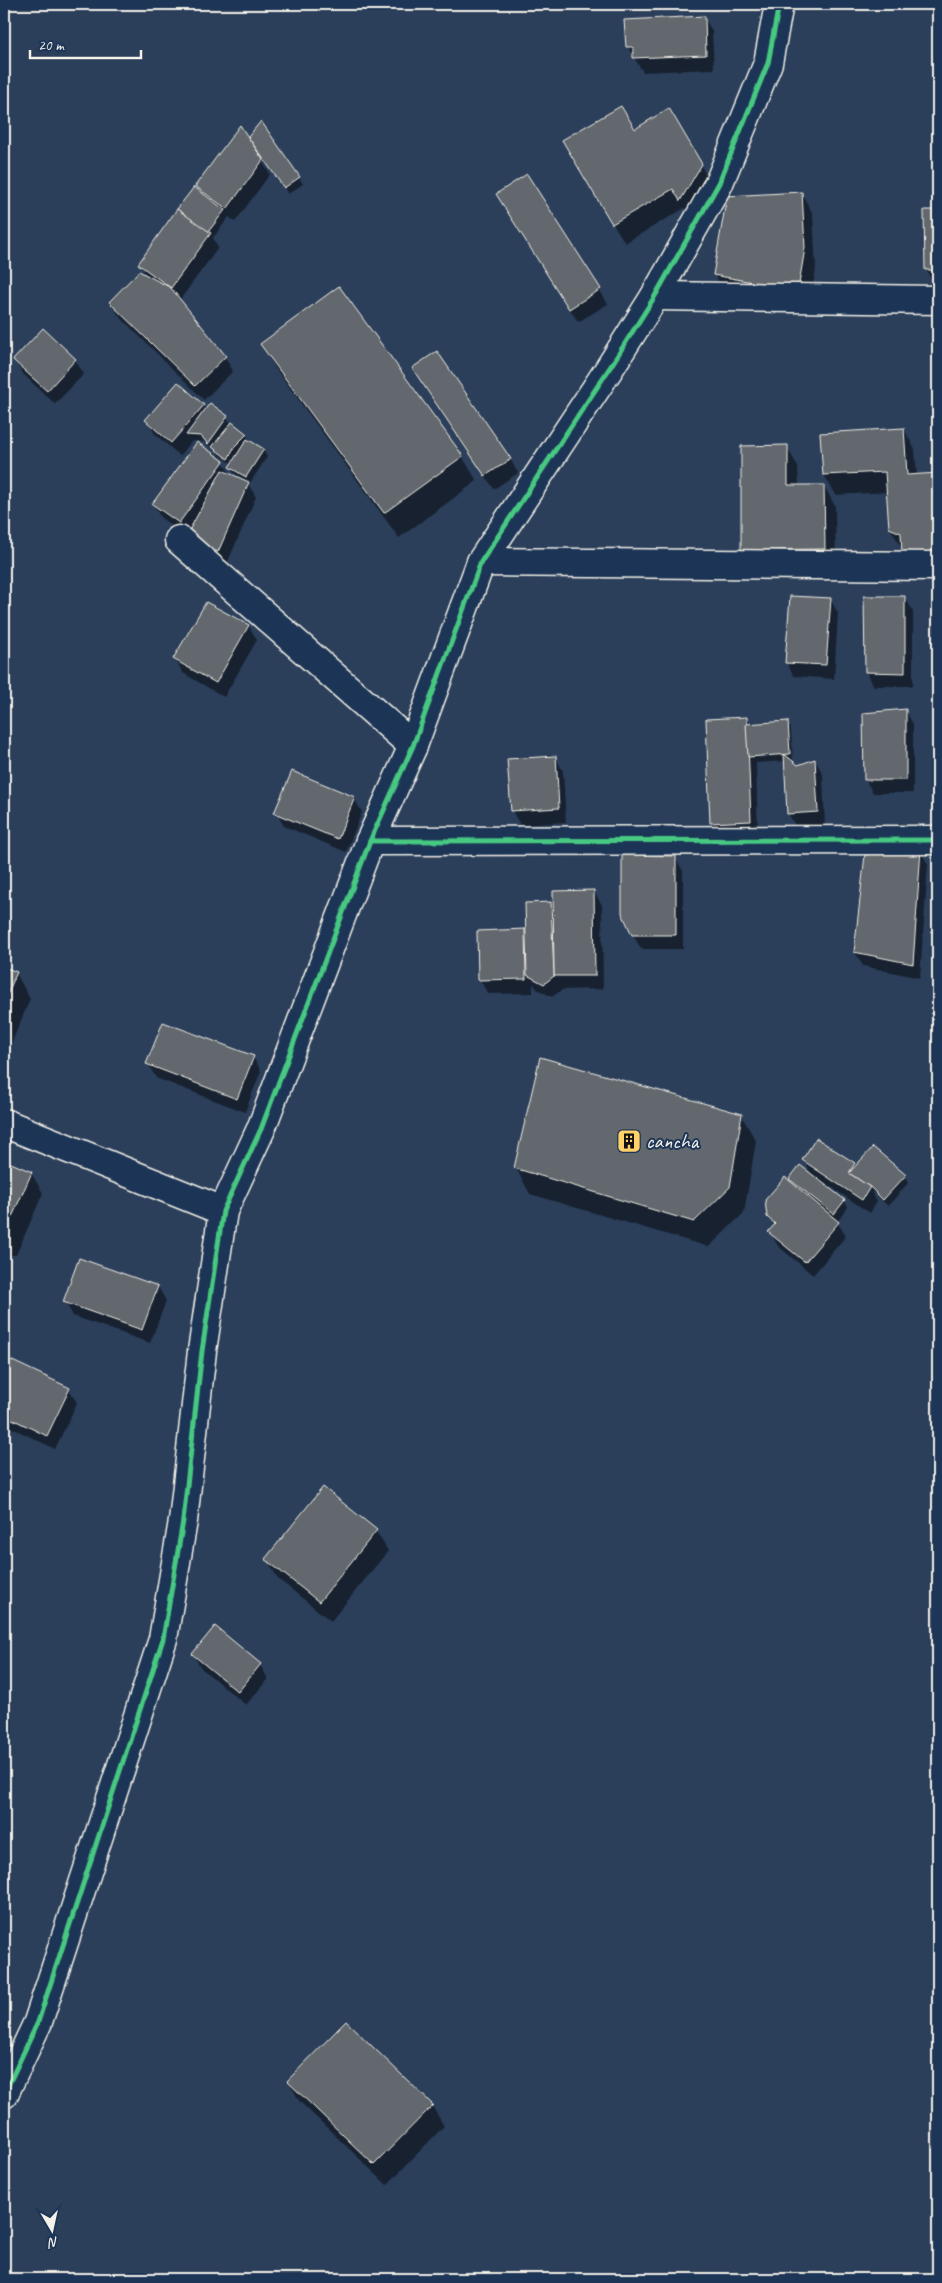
<svg xmlns="http://www.w3.org/2000/svg" width="942" height="2283" font-family="Caveat,sans-serif">
<style>
.shadow{fill:#0007}
.building{fill:#62676d;stroke:#f4f1e8}
.lines{fill:none;stroke-linecap:round;stroke-linejoin:round}
.street-casing{stroke:#f4f1e8;stroke-width:31}
.street{stroke:#1d3557;stroke-width:28}
.cycleway-casing{stroke:#1d3557;stroke-width:8}
.cycleway{stroke:#46c982;stroke-width:5}
.labels{text-anchor:middle;stroke-width:4;stroke-linejoin:round;paint-order:stroke}
.poi-label{font-size:21px;fill:#f4f1e8;stroke:#1d3557;text-anchor:start}
</style>
<rect width="100%" height="100%" fill="#2b3f5b"/>
<filter id="ink" filterUnits="userSpaceOnUse"><feTurbulence type="fractalNoise" baseFrequency=".02" numOctaves="2"/><feDisplacementMap in="SourceGraphic" scale="10" xChannelSelector="R" yChannelSelector="G"/><feConvolveMatrix kernelMatrix="1 2 1 2 8 2 1 2 1" color-interpolation-filters="sRGB"/></filter>
<g filter="url(#ink)">
<!-- shadow -->
<g class="shadow">
<polygon points="704,17 712,31 714,69 643,72 627,46"/>
<polygon points="669,110 712,185 692,219 685,208 625,243 575,161"/>
<polygon points="253,142 299,177 303,184 288,194 260,153 258,155 270,174 235,222 229,217 213,238 218,248 179,301 225,357 233,371 204,400 119,316 111,302 147,277 140,264 202,195 197,186"/>
<polygon points="527,176 608,304 578,322 506,208"/>
<polygon points="802,194 813,214 816,269 809,309 726,295 715,275"/>
<polygon points="925,211 938,211 938,284 934,284 926,270"/>
<polygon points="43,330 75,360 84,374 55,404 23,374 15,360"/>
<polygon points="261,344 462,456 477,481 399,538 276,369"/>
<polygon points="414,369 510,459 518,473 494,489"/>
<polygon points="203,406 206,411 227,417 231,424 246,435 251,442 263,450 267,457 250,483 247,482 256,497 226,566 161,518 153,504 223,462 231,475 242,480 243,479 234,473 230,467 232,464 218,454 214,447 212,449 207,442 192,441 180,456 155,434 147,420"/>
<polygon points="904,429 915,450 917,476 938,474 938,572 902,548 890,528 888,492 836,495 824,475"/>
<polygon points="742,447 787,447 798,467 799,486 824,486 835,506 836,569 754,570 742,550"/>
<polygon points="866,597 905,597 913,611 913,686 874,686 866,672"/>
<polygon points="830,599 838,613 834,679 794,676 786,662"/>
<polygon points="207,603 249,626 257,640 224,697 183,673 175,659"/>
<polygon points="905,710 913,724 913,793 873,793 865,779"/>
<polygon points="746,718 750,725 787,722 791,729 793,761 791,761 797,766 815,760 823,774 825,826 796,827 788,813 786,761 756,763 758,835 719,836 711,822"/>
<polygon points="555,757 563,771 566,822 520,825 512,811"/>
<polygon points="354,798 362,812 346,852 284,826 276,813"/>
<polygon points="920,851 928,864 920,978 863,966 855,952"/>
<polygon points="675,857 683,871 683,949 641,949 633,935"/>
<polygon points="554,892 594,892 602,905 603,989 562,990 552,997 537,989 533,983 533,993 488,994 480,980 479,932 526,931 527,904 552,903"/>
<polygon points="4,968 16,973 30,999 4,1061"/>
<polygon points="253,1057 261,1071 245,1112 156,1078 148,1064"/>
<polygon points="741,1115 756,1141 744,1213 709,1247 530,1194 516,1168"/>
<polygon points="804,1160 854,1164 856,1167 905,1176 908,1183 888,1206 871,1190 877,1202 870,1213 826,1184 825,1186 844,1200 848,1207 837,1222 846,1236 813,1275 778,1246 770,1232 774,1227 768,1216 794,1186 791,1179 813,1177"/>
<polygon points="4,1161 31,1173 43,1193 16,1255 4,1255"/>
<polygon points="158,1287 166,1301 150,1343 73,1316 65,1302"/>
<polygon points="4,1358 69,1389 77,1403 55,1449 4,1424"/>
<polygon points="323,1488 376,1531 388,1551 331,1621 278,1579 267,1559"/>
<polygon points="216,1628 260,1665 268,1679 246,1705 201,1668 193,1654"/>
<polygon points="288,2081 432,2106 444,2126 387,2185 300,2102"/>
</g>
<!-- building -->
<g class="building">
<polygon points="705,16 706,55 633,58 633,47 626,47 624,20"/>
<polygon points="621,106 635,129 669,108 702,164 680,201 673,189 612,224 562,140"/>
<polygon points="261,121 300,177 284,188 248,137"/>
<polygon points="240,125 263,160 227,209 195,186"/>
<polygon points="527,174 601,289 569,309 496,194"/>
<polygon points="194,187 225,210 208,232 177,209"/>
<polygon points="802,192 805,248 798,290 713,275 727,196"/>
<polygon points="177,209 211,233 171,288 138,264"/>
<polygon points="924,210 938,210 938,270 925,270"/>
<polygon points="139,271 171,288 226,356 195,386 109,302"/>
<polygon points="339,286 463,456 384,513 260,344"/>
<polygon points="43,328 76,359 47,391 13,360"/>
<polygon points="437,351 511,459 485,476 412,368"/>
<polygon points="178,382 204,405 171,443 145,420"/>
<polygon points="210,403 228,416 208,444 201,436 186,435"/>
<polygon points="232,422 247,434 235,446 228,459 212,447"/>
<polygon points="904,428 907,475 938,473 938,551 902,553 901,533 889,528 885,472 823,475 820,433"/>
<polygon points="247,439 264,449 246,477 229,467"/>
<polygon points="197,442 224,461 179,523 152,504"/>
<polygon points="788,445 788,485 824,485 825,549 741,550 741,446"/>
<polygon points="222,470 249,482 218,552 185,538"/>
<polygon points="790,596 831,598 826,665 785,663"/>
<polygon points="864,596 905,596 905,673 865,672"/>
<polygon points="206,602 249,625 216,683 173,659"/>
<polygon points="906,709 906,780 864,780 863,713"/>
<polygon points="747,717 751,821 710,823 706,719"/>
<polygon points="788,721 790,754 748,757 746,724"/>
<polygon points="784,754 798,765 815,759 818,812 787,814"/>
<polygon points="556,756 559,808 511,811 507,759"/>
<polygon points="292,771 355,797 338,839 274,813"/>
<polygon points="921,849 913,964 854,952 865,855"/>
<polygon points="622,855 676,856 676,935 632,935 622,913"/>
<polygon points="594,890 595,976 554,976 553,891"/>
<polygon points="551,902 554,976 544,984 527,975 525,903"/>
<polygon points="525,929 526,979 478,980 477,931"/>
<polygon points="4,967 17,972 4,1002"/>
<polygon points="163,1022 254,1056 237,1099 146,1064"/>
<polygon points="540,1057 742,1114 730,1187 694,1222 514,1168"/>
<polygon points="816,1138 855,1163 849,1173 870,1187 862,1200 802,1160"/>
<polygon points="873,1147 906,1175 883,1200 870,1187 849,1173"/>
<polygon points="4,1160 32,1172 4,1235"/>
<polygon points="800,1165 845,1200 834,1214 789,1179"/>
<polygon points="785,1177 839,1222 805,1262 768,1232 775,1224 767,1217 765,1200"/>
<polygon points="79,1258 158,1286 142,1330 63,1302"/>
<polygon points="4,1357 70,1388 47,1436 4,1415"/>
<polygon points="323,1487 377,1530 319,1602 265,1559"/>
<polygon points="215,1626 261,1664 238,1692 192,1654"/>
<polygon points="346,2021 433,2105 374,2165 287,2081"/>
</g>
<g class="lines">
<!-- street casing -->
<g class="street-casing">
<g id="street">
<polyline points="655,296 938,300"/>
<polyline points="179,540 413,746"/>
<polyline points="481,562 938,566"/>
<polyline points="370,841 938,840"/>
<polyline points="4,1123 223,1211"/>
<polyline points="4,2094 38,2022 163,1639 183,1521 202,1351 223,1211 261,1129 370,841 413,746 481,562 609,369 655,296 719,183 768,63 779,4"/>
</g>
</g>
<!-- street -->
<use href="#street" class="street"/>
<!-- cycleway casing -->
<g class="cycleway-casing">
<g id="cycleway">
<polyline points="370,841 938,840"/>
<polyline points="4,2094 38,2022 163,1639 183,1521 202,1351 223,1211 261,1129 370,841 413,746 481,562 609,369 655,296 719,183 768,63 779,4"/>
</g>
</g>
<!-- cycleway -->
<use href="#cycleway" class="cycleway"/>
</g>
</g>
<!-- icons -->
<defs>
<g id="building-square" transform="scale(1.25)"><rect x="-9" y="-9" width="18" height="18" rx="4" fill="#ffd166" stroke="#1d3557"/><path d="M-4-6H4V6H1V3H-1V6H-4ZM-2.5-4.3h1.7v1.8h-1.7ZM.8-4.3h1.7v1.8H.8ZM-2.5-1h1.7V.8h-1.7ZM.8-1h1.7V.8H.8Z" fill="#111"/></g>
</defs>
<g fill-rule="evenodd">
<use href="#building-square" x="629" y="1141"/>
</g>
<g class="labels">
<!-- poi labels -->
<g class="poi-label">
<text x="646" y="1148">cancha</text>
</g>
</g>
<!-- margin -->
<rect width="942" height="2283" fill="none" stroke="#1d3557" stroke-width="20"/>
<rect x="10" y="10" width="922" height="2263" fill="none" stroke="#f4f1e8" stroke-width="2" filter="url(#ink)"/>
<!-- north arrow -->
<g transform="translate(52 2230) rotate(171)" stroke="#1d3557" stroke-width="4" paint-order="stroke">
<path d="M0-4L9 19L0 12L-9 19Z" fill="#f4f1e8"/>
<text y="-8" font-size="14" font-weight="bold" text-anchor="middle" fill="#f4f1e8">N</text>
</g>
<!-- scale -->
<path d="M30 50v8h111v-8" fill="none" stroke="#f4f1e8" stroke-width="2.5"/>
<text x="38" y="50" font-size="15" fill="#f4f1e8" stroke="#1d3557" stroke-width="4" paint-order="stroke">20 m</text>
</svg>
